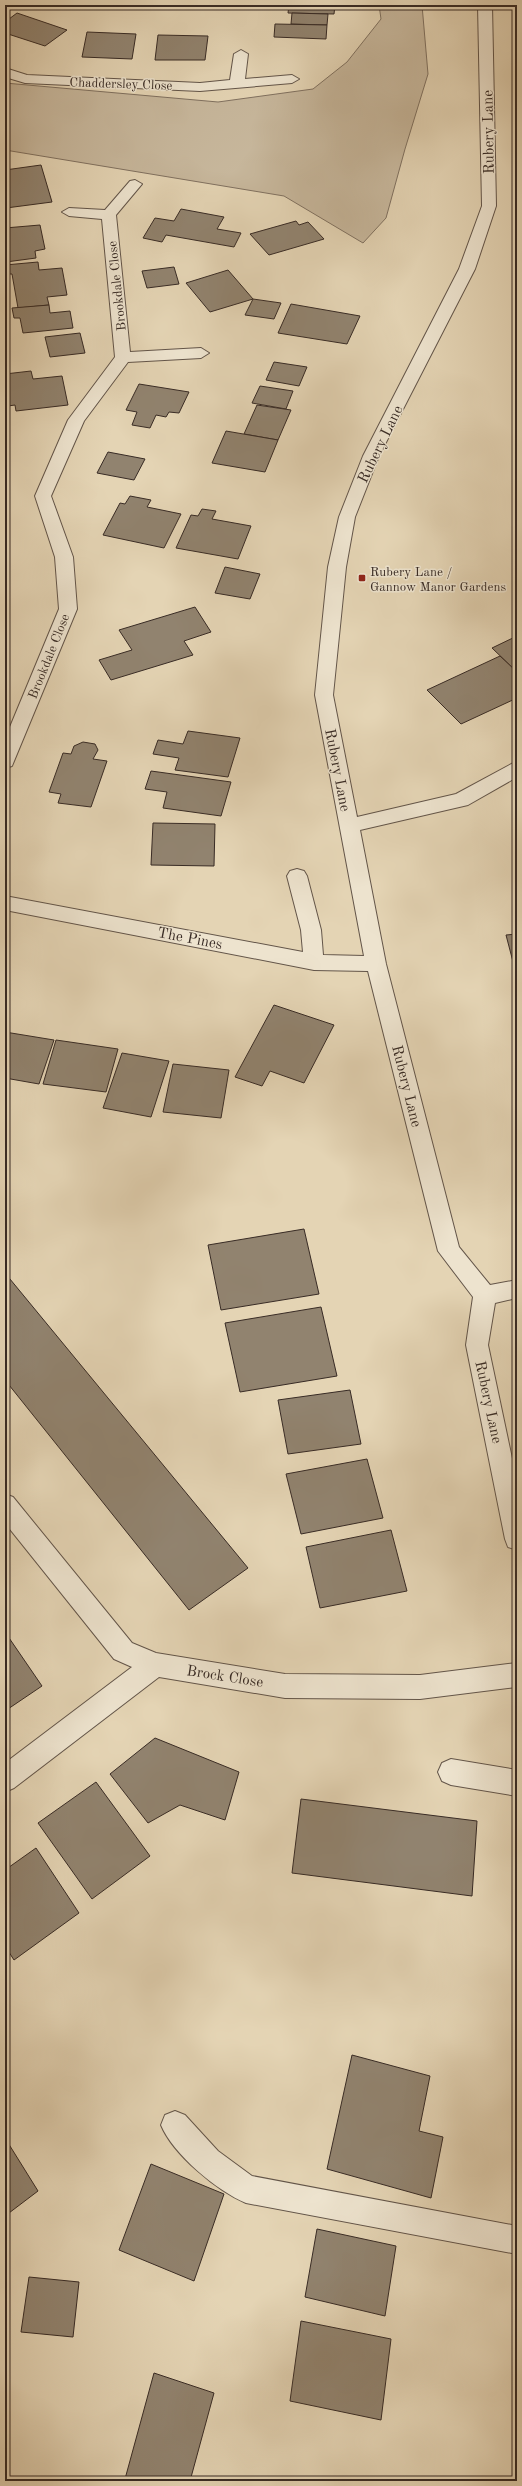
<svg xmlns="http://www.w3.org/2000/svg" width="522" height="2486" font-family="'Old Standard TT',serif">
<style>
.green{fill:#c7b79c;stroke:#807160}
.building{fill:#91836f;stroke:#382b25}
.lines{fill:none;stroke-linecap:round;stroke-linejoin:round}
.minor-casing{stroke:#635549;stroke-width:2}
.minor{fill:#ede3ce;fill-rule:evenodd}
.poi-dot{fill:#8f2418;stroke:#ede3ce;stroke-width:1.5}
.labels{text-anchor:middle;stroke-width:3;stroke-linejoin:round;paint-order:stroke}
.far-street-label{font-size:13px;fill:#382b25;stroke:#ede3ce}
.far-poi-label{font-size:13px;fill:#382b25;stroke:#ede3ce;text-anchor:start}
.street-label{font-size:15px;fill:#382b25;stroke:#ede3ce}
</style>
<rect width="100%" height="100%" fill="#e4d4b4"/>
<filter id="stains"><feTurbulence type="fractalNoise" baseFrequency=".005" numOctaves="4"/><feColorMatrix values="0 0 0 0 .2 0 0 0 0 .09 0 0 0 0 .02 0 0 0 .5 -.17"/></filter>
<radialGradient id="worn" r=".72"><stop offset=".6" stop-color="#630" stop-opacity="0"/><stop offset="1" stop-color="#630" stop-opacity=".3"/></radialGradient>
<!-- green -->
<polygon class="green" points="379,5 422,5 428,74 405,149 386,218 363,243 284,196 5,150 5,83 218,102 313,89 347,62 381,19"/>
<!-- building -->
<g class="building">
<polygon points="289,5 335,5 334,14 288,13"/>
<polygon points="17,13 67,30 45,46 5,33 5,22"/>
<polygon points="292,13 328,14 327,25 291,24"/>
<polygon points="275,24 327,25 326,39 274,37"/>
<polygon points="87,32 136,34 132,59 82,57"/>
<polygon points="158,35 208,36 205,60 155,60"/>
<polygon points="41,165 52,202 6,208 5,170"/>
<polygon points="181,209 224,217 217,229 241,233 234,247 166,235 162,242 143,238 155,218 174,221"/>
<polygon points="296,221 299,225 308,222 324,239 269,255 250,234"/>
<polygon points="40,225 45,249 35,251 36,258 6,262 5,228"/>
<polygon points="38,262 39,270 62,268 67,295 47,297 49,305 18,308 12,274 6,274 5,265"/>
<polygon points="174,267 179,284 147,288 142,271"/>
<polygon points="228,270 253,299 210,312 186,283"/>
<polygon points="253,299 281,303 274,319 245,315"/>
<polygon points="291,304 360,316 347,344 278,333"/>
<polygon points="49,305 50,313 70,311 73,328 23,333 20,318 14,318 12,308"/>
<polygon points="80,333 85,353 50,357 45,337"/>
<polygon points="274,362 307,367 299,386 266,380"/>
<polygon points="31,371 33,379 62,376 68,405 16,411 15,405 8,406 5,374"/>
<polygon points="139,384 189,392 179,413 169,412 166,417 156,415 150,428 132,425 137,412 126,410"/>
<polygon points="260,386 293,391 286,409 252,403"/>
<polygon points="257,405 291,410 278,440 244,434"/>
<polygon points="226,431 278,440 265,472 212,463"/>
<polygon points="108,452 145,459 134,480 97,473"/>
<polygon points="130,496 151,500 147,507 181,514 164,548 103,535 120,503 125,504"/>
<polygon points="202,509 216,511 212,519 251,526 238,559 176,548 191,515 198,516"/>
<polygon points="225,567 260,574 250,599 215,593"/>
<polygon points="195,607 211,632 184,641 193,655 111,680 99,660 132,650 119,630"/>
<polygon points="517,636 517,672 492,648"/>
<polygon points="500,656 517,672 517,698 461,724 427,690"/>
<polygon points="188,731 240,738 228,777 175,770 179,758 153,754 158,740 183,744"/>
<polygon points="83,742 95,744 98,750 93,759 107,761 91,807 58,803 61,794 49,792 63,753 71,754 74,746"/>
<polygon points="151,771 231,782 221,816 163,808 167,792 145,789"/>
<polygon points="153,823 215,824 214,866 151,865"/>
<polygon points="517,934 517,977 506,935"/>
<polygon points="274,1005 334,1025 304,1083 270,1071 262,1086 235,1077"/>
<polygon points="5,1032 54,1040 39,1084 5,1078"/>
<polygon points="56,1040 118,1049 106,1092 43,1084"/>
<polygon points="122,1053 169,1061 151,1117 103,1108"/>
<polygon points="173,1064 229,1070 221,1118 163,1112"/>
<polygon points="304,1229 319,1294 221,1310 208,1245"/>
<polygon points="5,1273 248,1568 189,1610 5,1380"/>
<polygon points="321,1307 337,1376 240,1392 225,1323"/>
<polygon points="350,1390 361,1444 288,1454 278,1400"/>
<polygon points="367,1459 383,1518 301,1534 286,1474"/>
<polygon points="391,1530 407,1591 320,1608 306,1547"/>
<polygon points="5,1632 42,1686 5,1711"/>
<polygon points="155,1738 239,1772 225,1820 180,1805 148,1823 110,1774"/>
<polygon points="96,1782 150,1856 92,1899 38,1823"/>
<polygon points="301,1799 477,1821 472,1896 292,1873"/>
<polygon points="36,1848 79,1913 14,1960 5,1946 5,1870"/>
<polygon points="352,2055 430,2076 419,2131 443,2137 431,2198 327,2169"/>
<polygon points="5,2138 38,2191 5,2216"/>
<polygon points="151,2164 224,2194 194,2281 119,2250"/>
<polygon points="317,2229 396,2246 385,2316 305,2297"/>
<polygon points="29,2277 79,2282 73,2337 21,2332"/>
<polygon points="301,2321 391,2339 381,2420 290,2401"/>
<polygon points="154,2373 214,2393 190,2481 131,2481 125,2479"/>
</g>
<g class="lines">
<!-- minor casing -->
<g class="minor-casing">
<g id="minor">
<polygon points="478,5 492,5 496,206 475,269 379,456 355,517 346,567 333,695 357,817 456,794 517,761 517,777 468,805 360,830 386,964 459,1247 490,1285 517,1280 517,1298 495,1303 488,1345 517,1482 517,1550 508,1547 505,1539 466,1345 473,1297 438,1251 368,971 314,970 5,910 5,896 303,952 301,930 287,876 290,871 297,869 304,871 307,876 321,930 323,955 364,956 315,695 328,567 339,517 363,456 459,269 482,206"/>
<polygon points="241,50 248,54 245,79 292,75 299,79 292,83 200,91 25,83 5,77 5,68 27,75 200,83 230,80 234,54"/>
<polygon points="135,180 142,184 116,215 130,352 201,348 209,353 201,358 128,362 84,421 51,496 73,557 77,609 14,761 12,766 5,768 5,739 59,609 55,557 35,496 68,420 115,357 102,219 69,216 62,212 69,208 105,210 130,181"/>
<polygon points="5,1494 13,1497 132,1643 156,1653 285,1674 420,1675 517,1663 517,1687 420,1699 285,1698 159,1677 14,1788 5,1792 5,1763 132,1667 114,1659 5,1523"/>
<polygon points="451,1759 517,1770 517,1796 451,1785 442,1781 438,1772 442,1763"/>
<path d="M175,2111L185,2115L218,2151L252,2176L517,2226V2254L246,2203C217,2191 173,2154 161,2125L165,2115Z"/>
</g>
</g>
<!-- minor -->
<use href="#minor" class="minor"/>
</g>
<!-- markers -->
<rect class="poi-dot" x="358" y="574" width="8" height="8" rx="2"/>
<g class="labels">
<!-- far-street labels -->
<g class="far-street-label">
<text transform="translate(121 83) rotate(2)" y="5">Chaddersley Close</text>
<text transform="translate(116 286) rotate(-96)" y="5">Brookdale Close</text>
<text transform="translate(48 656) rotate(-68)" y="5">Brookdale Close</text>
</g>
<!-- far-poi labels -->
<g class="far-poi-label">
<text x="370" y="576">Rubery Lane /<tspan x="370" dy="15">Gannow Manor Gardens</tspan></text>
</g>
<!-- street labels -->
<g class="street-label">
<text transform="translate(488 132) rotate(-91)" y="5">Rubery Lane</text>
<text transform="translate(380 444) rotate(-64)" y="5">Rubery Lane</text>
<text transform="translate(338 770) rotate(79)" y="5">Rubery Lane</text>
<text transform="translate(190 938) rotate(11)" y="5">The Pines</text>
<text transform="translate(407 1086) rotate(76)" y="5">Rubery Lane</text>
<text transform="translate(489 1402) rotate(78)" y="5">Rubery Lane</text>
<text transform="translate(225 1676) rotate(9)" y="5">Brock Close</text>
</g>
</g>
<!-- margin -->
<rect width="522" height="2486" fill="none" stroke="#e4d4b4" stroke-width="20"/>
<rect x="6" y="6" width="510" height="2474" fill="none" stroke="#382b25" stroke-width="2"/>
<rect x="10" y="10" width="502" height="2466" fill="none" stroke="#382b25"/>
<rect width="100%" height="100%" filter="url(#stains)"/>
<rect width="100%" height="100%" fill="url(#worn)"/>
</svg>
